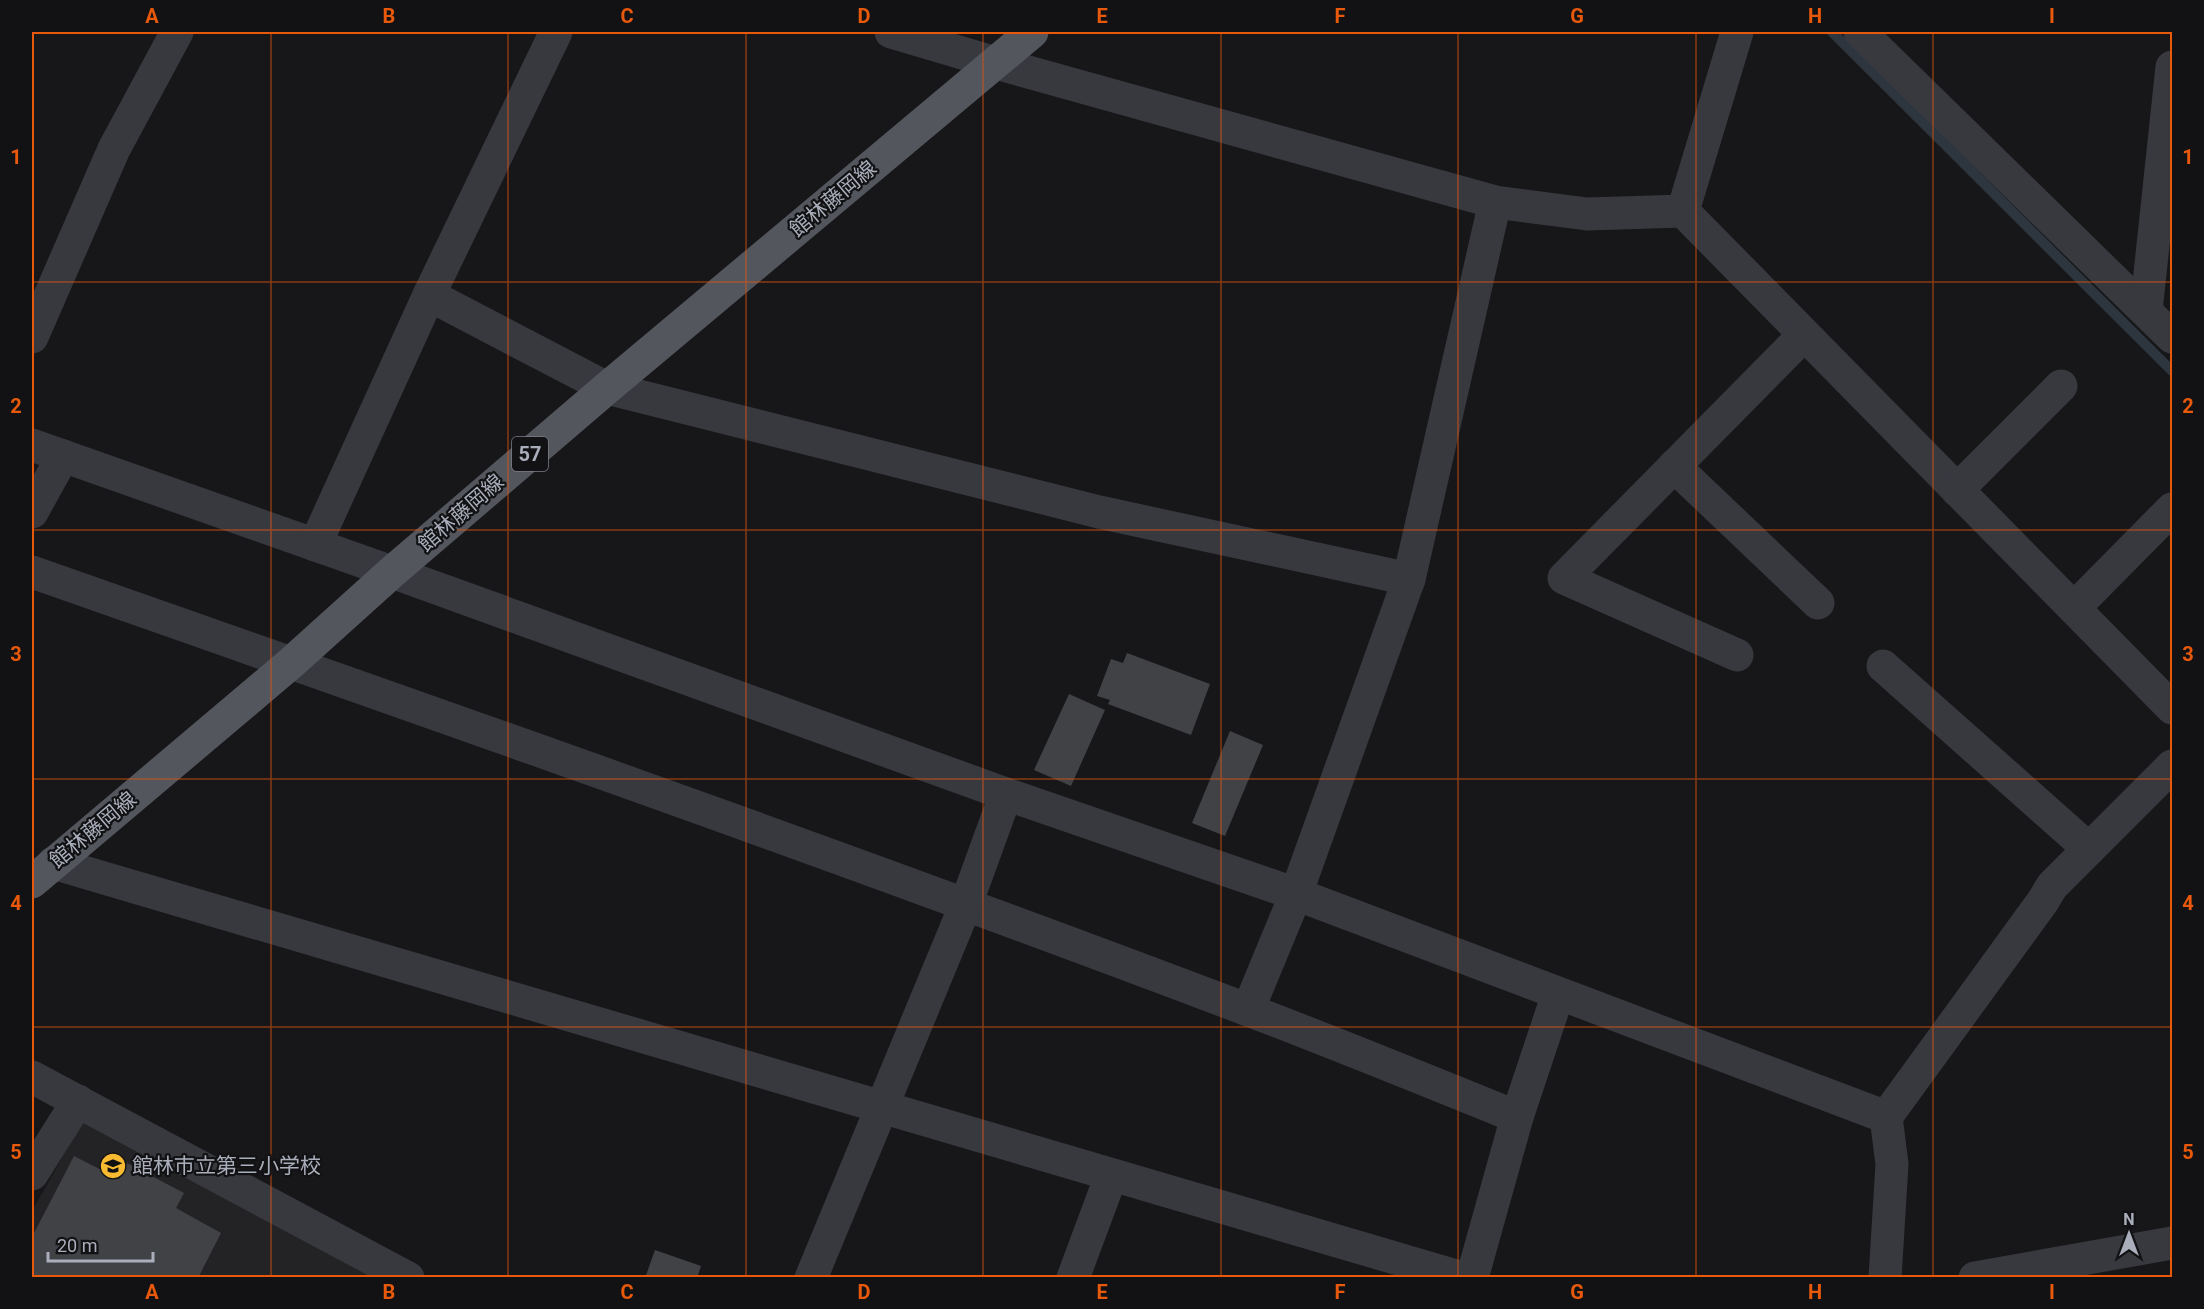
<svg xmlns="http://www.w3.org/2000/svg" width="2204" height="1309" font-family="Roboto,'Noto Sans JP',sans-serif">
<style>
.built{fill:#232326}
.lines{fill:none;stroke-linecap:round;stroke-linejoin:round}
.stream{stroke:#2d363e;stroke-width:10}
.building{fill:#414246}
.minor{stroke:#38393f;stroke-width:33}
.major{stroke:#54565e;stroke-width:33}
.grid{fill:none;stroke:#e8590c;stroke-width:1.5;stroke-opacity:0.55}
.labels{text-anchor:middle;stroke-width:4.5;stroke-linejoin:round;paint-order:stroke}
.shield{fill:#121214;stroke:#7c7f88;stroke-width:1.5}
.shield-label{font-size:20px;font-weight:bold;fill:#a9aeba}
.street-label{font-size:21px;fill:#a9aeba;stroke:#121214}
.poi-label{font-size:21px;fill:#a9aeba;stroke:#121214;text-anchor:start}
.neatline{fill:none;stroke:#e8590c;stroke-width:2}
.grid-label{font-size:20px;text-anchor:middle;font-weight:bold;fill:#e8590c}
</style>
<rect width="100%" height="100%" fill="#171719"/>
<!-- built -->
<polygon class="built" points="83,1121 383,1278 32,1278 32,1211"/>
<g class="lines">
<!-- stream -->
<polyline class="stream" points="1832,32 2172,371"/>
</g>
<!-- building -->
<g class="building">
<polygon points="1127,653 1210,684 1191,735 1108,704 1110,700 1097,696 1111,659 1123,663"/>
<polygon points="1069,694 1105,710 1071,786 1034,770"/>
<polygon points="1230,731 1263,745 1225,836 1192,823"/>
<polygon points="74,1156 119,1179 127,1163 184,1193 176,1208 221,1233 198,1278 32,1278 32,1237"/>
<polygon points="655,1250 701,1266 697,1278 645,1278"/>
</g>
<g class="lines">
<!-- minor -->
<g class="minor">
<polyline points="891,32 996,63 1495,202 1587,214 1683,211 1737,32"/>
<polyline points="1860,32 2172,337"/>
<polyline points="1683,211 2172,708"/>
<polyline points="429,295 607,388 1099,512 1409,579"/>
<polyline points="2146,311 2172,67"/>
<polyline points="32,337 114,149 177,32"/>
<polyline points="32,445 392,572 1006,794 1296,894 1886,1117"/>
<polyline points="1674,466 1818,603"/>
<polyline points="1957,490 2061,386"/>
<polyline points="32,512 63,456"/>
<polyline points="315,545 429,295 556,32"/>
<path d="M32,572C437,714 842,856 1243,1008C1335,1043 1426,1080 1517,1117"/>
<polyline points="2074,608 2172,509"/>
<polyline points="1737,655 1564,578 1804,335"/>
<polyline points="1883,666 2089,849"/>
<polyline points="53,863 1463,1278"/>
<polyline points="1248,1010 1296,894 1409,579 1495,202"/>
<polyline points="32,1077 408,1278"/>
<polyline points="32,1174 78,1101"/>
<polyline points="811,1278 966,904 1006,794"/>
<polyline points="1073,1278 1111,1176"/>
<polyline points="1472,1278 1517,1117 1558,994"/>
<polyline points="1885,1278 1892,1164 1886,1117 2043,901 2052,886 2172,766"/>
<polyline points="1975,1278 2172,1243"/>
</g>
<!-- major -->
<polyline class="major" points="32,882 291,663 392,572 607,388 1032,32"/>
</g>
<!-- grid -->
<path class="grid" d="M271,32V1278M508,32V1278M746,32V1278M983,32V1278M1221,32V1278M1458,32V1278M1696,32V1278M1933,32V1278M32,282H2172M32,530H2172M32,779H2172M32,1027H2172"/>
<!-- icons -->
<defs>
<g id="school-disc" transform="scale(1.35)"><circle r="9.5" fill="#f8ba30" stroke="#121214"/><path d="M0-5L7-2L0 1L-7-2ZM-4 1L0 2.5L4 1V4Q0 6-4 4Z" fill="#111"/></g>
</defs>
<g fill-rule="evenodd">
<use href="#school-disc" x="113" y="1166"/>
</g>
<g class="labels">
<!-- shield labels -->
<rect class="shield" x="512" y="437" width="36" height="34" rx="4.5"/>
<g class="shield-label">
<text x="530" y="461">57</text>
</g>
<!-- street labels -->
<g class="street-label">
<text transform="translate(833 199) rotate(-40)" y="7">館林藤岡線</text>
<text transform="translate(461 513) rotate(-41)" y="7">館林藤岡線</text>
<text transform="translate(93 830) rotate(-40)" y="7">館林藤岡線</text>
</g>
<!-- poi labels -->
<g class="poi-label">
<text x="132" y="1173">館林市立第三小学校</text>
</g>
</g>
<!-- border -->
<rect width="2204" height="1309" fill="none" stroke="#121214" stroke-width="66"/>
<!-- north arrow -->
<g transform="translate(2129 1234)" stroke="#121214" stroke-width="4.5" paint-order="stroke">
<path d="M0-4.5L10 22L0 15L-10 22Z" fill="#a9aeba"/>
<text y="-9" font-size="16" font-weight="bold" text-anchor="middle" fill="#a9aeba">N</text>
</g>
<!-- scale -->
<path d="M48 1252v9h105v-9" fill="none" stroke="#a9aeba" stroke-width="3"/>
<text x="57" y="1252" font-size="18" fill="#a9aeba" stroke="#121214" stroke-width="4.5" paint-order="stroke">20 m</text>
<rect x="33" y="33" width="2138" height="1243" class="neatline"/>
<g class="grid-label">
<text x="152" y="23">A</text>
<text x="389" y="23">B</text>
<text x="627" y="23">C</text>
<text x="864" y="23">D</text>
<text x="1102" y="23">E</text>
<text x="1340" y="23">F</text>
<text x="1577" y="23">G</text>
<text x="1815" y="23">H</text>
<text x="2052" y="23">I</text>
<text x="16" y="164">1</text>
<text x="2188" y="164">1</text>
<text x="16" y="413">2</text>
<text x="2188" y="413">2</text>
<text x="16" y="661">3</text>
<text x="2188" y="661">3</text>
<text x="16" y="910">4</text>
<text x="2188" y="910">4</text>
<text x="16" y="1159">5</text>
<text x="2188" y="1159">5</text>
<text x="152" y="1299">A</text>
<text x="389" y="1299">B</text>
<text x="627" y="1299">C</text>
<text x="864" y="1299">D</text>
<text x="1102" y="1299">E</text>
<text x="1340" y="1299">F</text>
<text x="1577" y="1299">G</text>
<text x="1815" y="1299">H</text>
<text x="2052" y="1299">I</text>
</g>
</svg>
